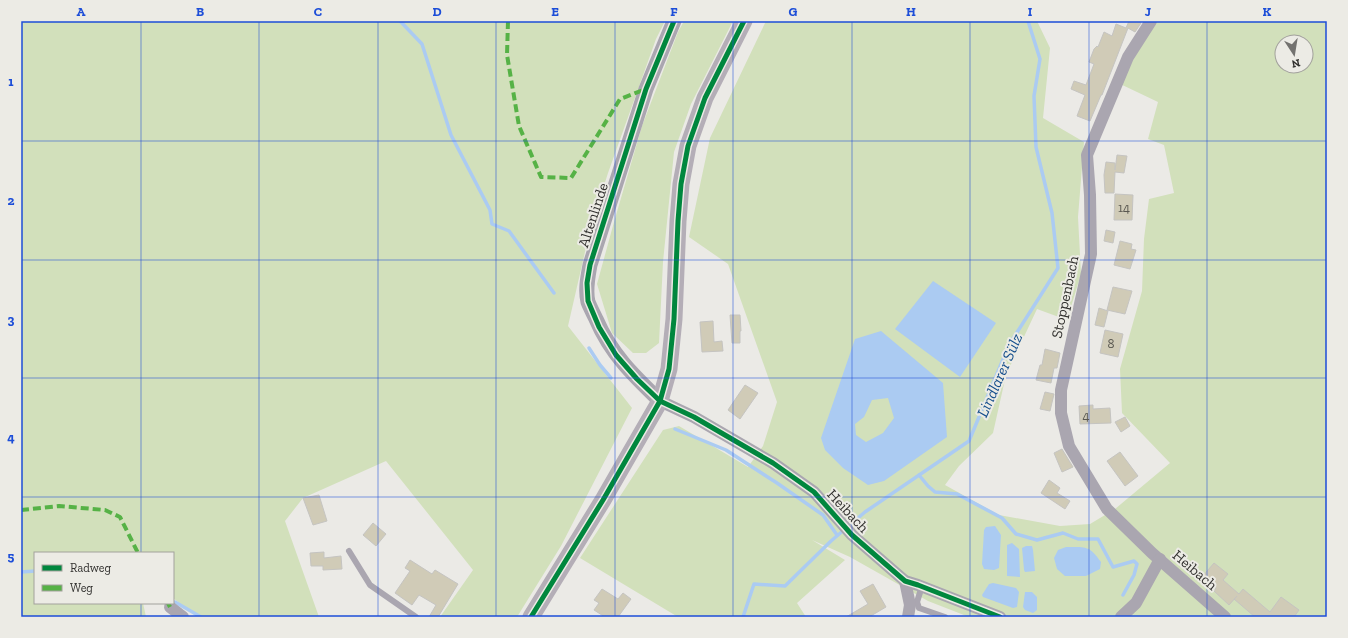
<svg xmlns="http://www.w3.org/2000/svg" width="1348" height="638" font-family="'Zilla Slab',serif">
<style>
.green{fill:#d2e0bb;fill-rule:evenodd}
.water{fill:#abcbf2;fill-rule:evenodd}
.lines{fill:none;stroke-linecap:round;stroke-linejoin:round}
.stream{stroke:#abcbf2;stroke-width:3.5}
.building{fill:#d0cbb7;stroke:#c5c4c1}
.service{stroke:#aaa6b0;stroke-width:6}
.minor{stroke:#aaa6b0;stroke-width:12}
.tertiary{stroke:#aaa6b0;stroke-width:15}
.secondary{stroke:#b4aeb7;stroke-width:17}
.quiet{stroke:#56b246;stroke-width:4;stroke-dasharray:8 4;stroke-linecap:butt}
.cycleway-casing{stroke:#ecebe5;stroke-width:8}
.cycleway{stroke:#00873e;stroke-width:5}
.grid{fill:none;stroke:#1d4ed8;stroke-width:1;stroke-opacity:0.55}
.labels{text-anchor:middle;stroke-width:4;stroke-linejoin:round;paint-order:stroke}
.number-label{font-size:13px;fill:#5a5851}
.street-label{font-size:15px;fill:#32312f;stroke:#ecebe5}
.water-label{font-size:16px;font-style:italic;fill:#144e8c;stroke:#ecebe5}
.neatline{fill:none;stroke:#1d4ed8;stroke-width:1.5}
.grid-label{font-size:13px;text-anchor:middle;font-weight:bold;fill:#1d4ed8}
</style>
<rect width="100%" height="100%" fill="#ebeae6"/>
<!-- green -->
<g class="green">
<polygon points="21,21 665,21 656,39 608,173 590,230 568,326 632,408 561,546 517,617 440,617 473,570 386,461 303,498 285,521 319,617 197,617 173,598 173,553 35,553 35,603 143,603 146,617 21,617"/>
<polygon points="684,21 733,21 691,104 674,152 663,262 659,343 646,353 633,353 612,333 597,284 614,222 642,126 678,32"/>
<path d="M766,21H1037L1050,48L1043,118L1084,142L1078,217L1081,274L1067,320L1037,309L1006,375L993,433L959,466L945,485L999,515L1060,526L1090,524L1115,509L1170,463L1122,413L1120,369L1142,291L1144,239L1149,199L1174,193L1164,145L1148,139L1158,102L1116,82L1156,21H1327V617H969L928,601L850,557L812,540L845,560L797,603L806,617H678L580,558L663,430L679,426L748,467L763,446L777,402L728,264L689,237L710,138ZM1282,42H1306V66H1282Z"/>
</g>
<!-- water -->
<g class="water">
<polygon points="933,281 996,323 960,377 895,329"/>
<path d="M881,331L943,383L947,437L884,481L868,485L843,468L825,450L821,438L855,339ZM888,398L894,418L883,433L866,442L856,435L855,424L864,417L872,400Z"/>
<polygon points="995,526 1001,535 999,568 994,570 984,569 982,564 984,530 986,527"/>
<polygon points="1012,543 1019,549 1020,577 1007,576 1007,545"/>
<polygon points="1026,546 1032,546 1033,550 1035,571 1025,572 1024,570 1022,548"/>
<path d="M1066,547C1086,547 1089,545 1101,562L1100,569L1086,576H1065L1057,569L1054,558L1058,550Z"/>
<polygon points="993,583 1016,588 1019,592 1017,607 1013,608 983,597 982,595 989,584"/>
<polygon points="1025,592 1032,592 1037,597 1037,610 1033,613 1025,610 1023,607"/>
</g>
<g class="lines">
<!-- stream -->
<g class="stream">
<polyline points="400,21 422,44 451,135 490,210 492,224 509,231 554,293"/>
<polyline points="589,348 600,365 611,378"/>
<polyline points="675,429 726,450 777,483 823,515 837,535"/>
<polyline points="919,475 928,486 935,492 957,494 1002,518 1016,534 1037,540 1063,533 1078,539 1098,539 1113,567 1134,561 1137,564 1134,575 1123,595"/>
<polyline points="21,572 35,571"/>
<polyline points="175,602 201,617"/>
<polyline points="743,617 754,584 785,586 831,541 865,512 969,441 1009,345 1058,268 1052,213 1036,147 1034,96 1040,59 1028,21"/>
</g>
</g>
<!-- building -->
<g class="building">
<polygon points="1129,21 1136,21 1141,23 1135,32 1128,28 1102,95 1101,95 1090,121 1077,116 1085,95 1071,89 1074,81 1086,85 1094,64 1089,62 1094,49 1097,46 1098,47 1104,32 1112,36 1116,24 1126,28"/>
<polygon points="1117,155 1127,156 1124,173 1115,172 1114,193 1105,193 1104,175 1106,162 1115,163 1115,170"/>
<polygon points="1115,194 1133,195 1132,220 1114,220"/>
<polygon points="1106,230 1115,232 1113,243 1104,241"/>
<polygon points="1120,241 1132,244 1131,249 1136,250 1130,269 1114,265"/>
<polygon points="1113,287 1132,291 1125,314 1107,310"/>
<polygon points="1099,308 1108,311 1104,327 1095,325"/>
<polygon points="730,315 740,315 741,331 740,331 740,343 732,343"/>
<polygon points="713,321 714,342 722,341 723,351 702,352 700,322"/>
<polygon points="1105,330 1123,334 1118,357 1100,353"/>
<polygon points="1045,349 1060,353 1057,368 1054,368 1051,383 1036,380 1040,365 1042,365"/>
<polygon points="745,385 758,393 740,419 728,410"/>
<polygon points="1045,392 1054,394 1050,411 1040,409"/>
<polygon points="1093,405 1093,409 1110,408 1111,423 1080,424 1079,406"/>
<polygon points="1125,417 1130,426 1121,432 1115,422"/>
<polygon points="1062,449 1073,467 1062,472 1054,453"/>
<polygon points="1120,452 1138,476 1125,486 1107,461"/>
<polygon points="1049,480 1060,488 1057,493 1070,501 1065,509 1041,493"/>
<polygon points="319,495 327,521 313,525 303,498"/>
<polygon points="373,523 386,534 376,546 363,535"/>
<polygon points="324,552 324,558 341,556 342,569 323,570 323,566 311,566 310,553"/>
<polygon points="410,560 432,574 435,570 458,584 438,617 429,617 436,605 419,595 412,605 395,593 410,571 405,568"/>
<polygon points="1214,563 1228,574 1223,580 1239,594 1243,589 1270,612 1281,597 1299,610 1294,617 1255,617 1234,599 1237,596 1229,605 1214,591 1216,588 1202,577"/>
<polygon points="873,584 886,607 869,617 846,617 868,604 860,591"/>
<polygon points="602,589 618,599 623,593 631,599 618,617 605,617 594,610 599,603 594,600"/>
</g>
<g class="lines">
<!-- service -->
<g class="service">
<polyline points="349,551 370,585 416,617"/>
<polyline points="922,586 917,602 919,608 945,617"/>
</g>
<!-- minor -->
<g class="minor">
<polyline points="1151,21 1128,57 1087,155 1090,195 1091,254 1061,390 1061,413 1069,446 1107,509 1152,553 1225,617"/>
<polyline points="660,401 694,417 773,463 814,492 852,535 905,581 918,585 1000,617"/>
<polyline points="905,581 910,605 908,617"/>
<polyline points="170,607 183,617"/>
<polyline points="1121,617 1136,603 1160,559"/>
</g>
<!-- tertiary -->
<path class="tertiary" d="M660,401C633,375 611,354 596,319C593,313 590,307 588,302C585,290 588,276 590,265L646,89L674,21"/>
<!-- secondary -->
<polyline class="secondary" points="531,617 603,500 660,401 669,369 674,319 678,221 681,184 688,146 705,98 744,21"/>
<!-- quiet -->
<g class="quiet">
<polyline points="508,21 507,55 519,126 541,177 571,178 620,99 646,89"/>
<polyline points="21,510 59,506 105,510 120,517 138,553"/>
<polyline points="168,603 170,607"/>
</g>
<!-- cycleway casing -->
<g class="cycleway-casing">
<g id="cycleway">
<polyline points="674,21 646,89 590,265 587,283 588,301 599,327 616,355 637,379 660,401 694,417 773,463 814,492 852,535 905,581 918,585 1000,617"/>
<polyline points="531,617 603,500 660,401 669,369 674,319 678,221 681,184 688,146 705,98 744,21"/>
</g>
</g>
<!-- cycleway -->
<use href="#cycleway" class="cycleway"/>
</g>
<!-- grid -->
<path class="grid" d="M141,21V553M259,21V617M378,21V617M496,21V617M615,21V617M733,21V617M852,21V617M970,21V617M1089,21V617M1207,21V617M21,141H1327M21,260H1327M21,378H1327M21,497H1327M141,603V617"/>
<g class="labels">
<!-- number labels -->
<g class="number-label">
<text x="1124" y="212">14</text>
<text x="1111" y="348">8</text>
<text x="1086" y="420">4</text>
</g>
<!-- street labels -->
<g class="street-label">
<text transform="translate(593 215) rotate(-72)" y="5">Altenlinde</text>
<text transform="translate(1065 297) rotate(-78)" y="5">Stoppenbach</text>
<text transform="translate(848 511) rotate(47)" y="5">Heibach</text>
<text transform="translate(1195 570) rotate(40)" y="5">Heibach</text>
</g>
<!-- water labels -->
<g class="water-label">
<text transform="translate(999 375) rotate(-66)" y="6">Lindlarer Sülz</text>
</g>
</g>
<!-- border -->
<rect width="1348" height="638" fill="none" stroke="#ecebe5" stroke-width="44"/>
<!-- legend -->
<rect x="34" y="552" width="140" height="52" fill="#ecebe5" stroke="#a2a19c"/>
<rect x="42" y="565" width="20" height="6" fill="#00873e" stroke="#a2a19c"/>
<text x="70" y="572" font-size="12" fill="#32312f">Radweg</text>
<rect x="42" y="585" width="20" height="6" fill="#56b246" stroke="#a2a19c"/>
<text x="70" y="592" font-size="12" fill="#32312f">Weg</text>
<!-- north arrow -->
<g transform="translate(1294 54) rotate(168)"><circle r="19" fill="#ecebe5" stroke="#a2a19c"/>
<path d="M0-3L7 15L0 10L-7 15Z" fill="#73726f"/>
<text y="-6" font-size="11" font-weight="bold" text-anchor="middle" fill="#32312f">N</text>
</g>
<rect x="22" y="22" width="1304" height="594" class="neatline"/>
<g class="grid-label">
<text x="81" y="16">A</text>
<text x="200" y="16">B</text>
<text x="318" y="16">C</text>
<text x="437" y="16">D</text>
<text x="555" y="16">E</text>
<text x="674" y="16">F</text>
<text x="793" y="16">G</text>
<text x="911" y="16">H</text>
<text x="1030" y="16">I</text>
<text x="1148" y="16">J</text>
<text x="1267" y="16">K</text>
<text x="11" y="86">1</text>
<text x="11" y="205">2</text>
<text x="11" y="324">3</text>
<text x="11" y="442">4</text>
<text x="11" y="561">5</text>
</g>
</svg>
